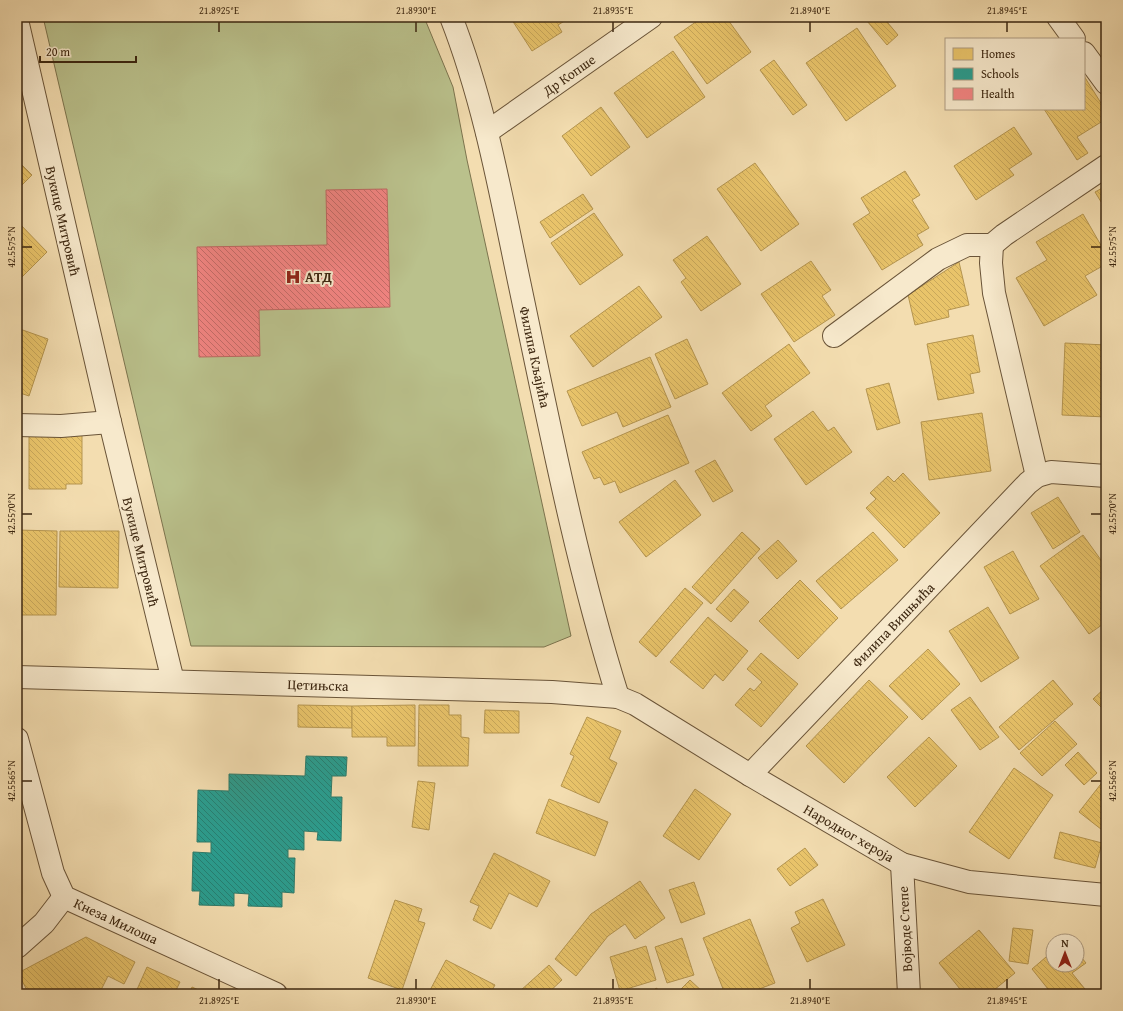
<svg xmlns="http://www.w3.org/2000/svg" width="1123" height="1011" font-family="'Gentium Book Plus',serif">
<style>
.green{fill:#bac18c;stroke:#7c744e}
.homes{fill:url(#homes-back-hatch);stroke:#b5954f}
.schools{fill:url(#schools-back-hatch);stroke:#307a69}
.health{fill:url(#health-back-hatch);stroke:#bc6860}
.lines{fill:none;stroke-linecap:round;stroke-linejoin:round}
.minor-casing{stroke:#6a5438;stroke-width:24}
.minor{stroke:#f7e9cc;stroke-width:22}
.ticks{fill:none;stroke:#3d2710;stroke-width:1.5}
.labels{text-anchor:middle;stroke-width:4;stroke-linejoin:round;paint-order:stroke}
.street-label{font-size:14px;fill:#3d2710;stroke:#f7e9cc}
.poi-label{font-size:14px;font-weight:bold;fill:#3d2710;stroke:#f7e9cc;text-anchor:start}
.neatline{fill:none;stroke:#3d2710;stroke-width:1.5}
.ticks-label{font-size:10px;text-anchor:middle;fill:#3d2710}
</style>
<defs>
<pattern id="homes-back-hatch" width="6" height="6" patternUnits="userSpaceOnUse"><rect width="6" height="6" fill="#e9c46a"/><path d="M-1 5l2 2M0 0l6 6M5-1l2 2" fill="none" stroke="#c9a85b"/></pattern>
<pattern id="schools-back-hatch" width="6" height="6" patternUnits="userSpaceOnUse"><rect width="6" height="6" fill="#2a9d8f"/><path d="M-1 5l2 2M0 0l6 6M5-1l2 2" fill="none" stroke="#258073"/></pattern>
<pattern id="health-back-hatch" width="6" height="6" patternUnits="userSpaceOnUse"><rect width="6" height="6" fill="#f28482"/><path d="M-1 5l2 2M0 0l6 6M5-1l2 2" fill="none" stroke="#c56c69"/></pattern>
</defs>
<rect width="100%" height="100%" fill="#f3ddb0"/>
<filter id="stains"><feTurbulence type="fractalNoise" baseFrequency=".005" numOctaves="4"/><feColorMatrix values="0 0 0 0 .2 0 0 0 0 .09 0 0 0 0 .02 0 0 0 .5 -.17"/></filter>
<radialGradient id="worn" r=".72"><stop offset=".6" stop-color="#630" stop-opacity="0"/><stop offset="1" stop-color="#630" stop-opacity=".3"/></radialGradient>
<!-- green -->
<polygon class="green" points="43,17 424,17 453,87 467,160 571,636 544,647 191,646"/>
<!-- homes -->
<g class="homes">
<polygon points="510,17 571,17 558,25 562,32 532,51"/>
<polygon points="703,17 726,17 751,52 707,84 674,37"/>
<polygon points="872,17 883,17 898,35 887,45 867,21"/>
<polygon points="857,28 896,86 846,121 806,63"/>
<polygon points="673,51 705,97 647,138 614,93"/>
<polygon points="774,60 807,105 793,115 760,70"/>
<polygon points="1084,76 1106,111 1106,119 1077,137 1088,153 1077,160 1044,109 1084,109"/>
<polygon points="601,107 630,147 591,176 562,136"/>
<polygon points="1014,127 1032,154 1009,169 1014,175 976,200 954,166"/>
<polygon points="17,160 32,175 17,190"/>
<polygon points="755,163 799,224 761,251 717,189"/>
<polygon points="905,171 920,195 912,200 929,228 917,235 923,245 882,270 853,224 870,213 861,198"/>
<polygon points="1106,186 1106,210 1095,192"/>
<polygon points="583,194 593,209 550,238 540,222"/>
<polygon points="594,213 623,255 580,285 551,243"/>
<polygon points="1083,214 1106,254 1106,264 1085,276 1097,295 1044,326 1016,278 1047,260 1036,242"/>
<polygon points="17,221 47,252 17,282"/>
<polygon points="707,236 741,284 701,311 681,282 686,278 673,260"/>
<polygon points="811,261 831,290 822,296 835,315 794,342 761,294"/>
<polygon points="959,262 969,305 948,310 949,317 915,325 908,295"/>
<polygon points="639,286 662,317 593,367 570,336"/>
<polygon points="17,319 20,321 17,328 48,339 29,396 17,392"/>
<polygon points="973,335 980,372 970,374 974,393 938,400 927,344"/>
<polygon points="687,339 708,384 675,399 655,354"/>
<polygon points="1065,343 1106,345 1106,417 1062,415"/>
<polygon points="789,344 810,373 765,406 772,416 751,431 722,393"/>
<polygon points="650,357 671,407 623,427 617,412 582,426 567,391"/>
<polygon points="889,383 900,423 877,430 866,389"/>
<polygon points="813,411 828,431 834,427 852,452 806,485 774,439"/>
<polygon points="982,413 991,471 929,480 921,422"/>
<polygon points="668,415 689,463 620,493 615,481 604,485 600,477 594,479 582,452"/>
<polygon points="29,435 82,435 82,484 66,484 66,489 29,489"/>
<polygon points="715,460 733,491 713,502 695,471"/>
<polygon points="903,473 940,513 904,548 866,508 876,499 870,493 888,476 894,482"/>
<polygon points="675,480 701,515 646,557 619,522"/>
<polygon points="1058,497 1080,532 1053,549 1031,513"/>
<polygon points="17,530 57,531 56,615 17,615"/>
<polygon points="60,531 119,531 118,588 59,587"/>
<polygon points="742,532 760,549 711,604 692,587"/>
<polygon points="873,532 898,560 841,609 816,581"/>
<polygon points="1083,535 1106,567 1106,622 1089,634 1040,566"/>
<polygon points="778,540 797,561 777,579 758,558"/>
<polygon points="1013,551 1039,599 1010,614 984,567"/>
<polygon points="800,580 838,618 798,659 759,621"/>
<polygon points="685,588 703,603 656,657 639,642"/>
<polygon points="734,589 749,602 731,622 716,609"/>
<polygon points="988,607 1019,658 981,682 949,631"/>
<polygon points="708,617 748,651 723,681 715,674 703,689 670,662"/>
<polygon points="928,649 960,684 922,720 889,686"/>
<polygon points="761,653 798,684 761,727 735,705 750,688 754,691 762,682 747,669"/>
<polygon points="869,680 908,717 844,783 806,746"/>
<polygon points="1053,680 1073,704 1019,750 999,727"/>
<polygon points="1106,687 1106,712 1093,699"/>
<polygon points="970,697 999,737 980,750 951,710"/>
<polygon points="298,705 352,706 352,728 298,727"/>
<polygon points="415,705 415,746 387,746 387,737 352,737 352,706"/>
<polygon points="419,705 449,705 449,715 461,715 461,737 469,738 468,766 418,766"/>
<polygon points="485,710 519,711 519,733 484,733"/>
<polygon points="587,717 621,731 609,759 617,763 599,803 561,786 574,756 570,754"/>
<polygon points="1055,721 1077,744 1042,776 1020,753"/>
<polygon points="929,737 957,766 915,807 887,777"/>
<polygon points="1078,752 1097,773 1084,785 1065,765"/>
<polygon points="1014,768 1053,795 1009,859 969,832"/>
<polygon points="1104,780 1106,782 1106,833 1079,812"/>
<polygon points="418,781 435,783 429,830 412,827"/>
<polygon points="695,789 731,814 699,860 663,836"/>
<polygon points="549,799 608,822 595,856 536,833"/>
<polygon points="1060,832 1102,843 1095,868 1054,858"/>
<polygon points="805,848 818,865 790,886 777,869"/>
<polygon points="494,853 550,881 537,907 509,893 491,929 473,920 479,906 470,902"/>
<polygon points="640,881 665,918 635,939 625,924 608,936 576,976 555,959 591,914"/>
<polygon points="694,882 705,914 681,923 669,890"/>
<polygon points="823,899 845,945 807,962 791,928 800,923 795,912"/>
<polygon points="395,900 422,909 418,921 425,923 402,990 368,978"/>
<polygon points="750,919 775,983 746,994 725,994 703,938"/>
<polygon points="1013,928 1033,930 1028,964 1009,961"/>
<polygon points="979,930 1015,973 989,994 964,994 939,963"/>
<polygon points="86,937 135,962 124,984 108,976 99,994 29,994 18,973"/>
<polygon points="682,938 694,975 667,983 655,947"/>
<polygon points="646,946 656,980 620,991 610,957"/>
<polygon points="1053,951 1053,965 1077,965 1077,952 1086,963 1072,973 1089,994 1052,994 1032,969"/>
<polygon points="446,960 495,985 490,994 428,994"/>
<polygon points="549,965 562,980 547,994 523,994 520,991"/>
<polygon points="147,967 180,982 174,994 135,994"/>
<polygon points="690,980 705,994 676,994"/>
<polygon points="192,987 207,994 189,994"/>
<polygon points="656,988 665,994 652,994"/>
<polygon points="509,989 514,994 504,994"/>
</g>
<!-- schools -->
<polygon class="schools" points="306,756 347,757 346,776 332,776 331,797 342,797 341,841 317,840 318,832 304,831 304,850 288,849 288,858 295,858 294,893 282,892 282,907 248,906 249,894 234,893 234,906 199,905 200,891 192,891 193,852 211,853 211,842 197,842 198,790 229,791 229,774 305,776"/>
<!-- health -->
<polygon class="health" points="387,189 390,307 259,310 260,356 199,357 197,247 327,245 326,190"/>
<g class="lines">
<!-- minor casing -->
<g class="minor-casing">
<g id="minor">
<path d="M451,17C485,104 501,196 520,286C549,424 576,563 618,697"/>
<polyline points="1058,17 1074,39"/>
<polyline points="17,20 110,422 173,681"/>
<polyline points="1084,53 1106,83"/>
<polyline points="487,132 651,17"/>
<polyline points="992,245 991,263 994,293 1037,476"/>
<polyline points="834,336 938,259 967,245 992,245 1004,235 1106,166"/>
<polyline points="17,425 61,426 110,422"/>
<polyline points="17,677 552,692 618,697 635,704 750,775 902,864 969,882 1106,895"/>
<polyline points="17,739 53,873 64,897 276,994"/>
<polyline points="750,775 1028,483 1037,476 1051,472 1106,476"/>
<polyline points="902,864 909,994"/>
<polyline points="17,947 44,923 64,897"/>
</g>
</g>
<!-- minor -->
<use href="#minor" class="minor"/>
</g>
<!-- ticks -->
<path class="ticks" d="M219,22V32M416,22V32M613,22V32M810,22V32M1007,22V32M22,247H32M1091,247H1101M22,514H32M1091,514H1101M22,781H32M1091,781H1101M219,979V989M416,979V989M613,979V989M810,979V989M1007,979V989"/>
<!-- icons -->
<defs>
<g id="hospital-bare" transform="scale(1.2)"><path d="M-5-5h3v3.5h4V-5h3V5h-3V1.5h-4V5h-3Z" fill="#8f2418" stroke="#f7e9cc" stroke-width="2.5" paint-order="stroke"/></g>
</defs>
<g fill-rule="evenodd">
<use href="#hospital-bare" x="293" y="277"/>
</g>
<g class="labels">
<!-- street labels -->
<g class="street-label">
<text transform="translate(569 75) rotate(-35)" y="5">Др Копше</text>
<text transform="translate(63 221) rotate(77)" y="5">Вукице Митровић</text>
<text transform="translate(535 357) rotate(78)" y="5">Филипа Кљајића</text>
<text transform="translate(141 552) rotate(76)" y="5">Вукице Митровић</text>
<text transform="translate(893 625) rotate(-46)" y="5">Филипа Вишњића</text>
<text transform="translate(318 685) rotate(2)" y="5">Цетињска</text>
<text transform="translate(849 833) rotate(30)" y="5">Народног хероја</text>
<text transform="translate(116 921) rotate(25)" y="5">Кнеза Милоша</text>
<text transform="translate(905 929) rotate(-93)" y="5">Војводе Степе</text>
</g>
<!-- poi labels -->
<g class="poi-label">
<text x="305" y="282">АТД</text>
</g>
</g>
<!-- margin -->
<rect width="1123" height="1011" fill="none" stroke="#f3ddb0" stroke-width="44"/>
<!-- legend -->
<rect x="945" y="38" width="140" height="72" fill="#f7e9cc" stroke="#ad9b81"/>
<rect x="953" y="48" width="20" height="12" fill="#e9c46a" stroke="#ad9b81"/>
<text x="981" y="58" font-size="12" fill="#3d2710">Homes</text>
<rect x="953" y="68" width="20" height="12" fill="#2a9d8f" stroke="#ad9b81"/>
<text x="981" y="78" font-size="12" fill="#3d2710">Schools</text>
<rect x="953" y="88" width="20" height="12" fill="#f28482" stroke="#ad9b81"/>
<text x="981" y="98" font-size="12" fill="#3d2710">Health</text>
<!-- north arrow -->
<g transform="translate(1065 953)"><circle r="19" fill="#f7e9cc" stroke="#ad9b81"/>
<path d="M0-3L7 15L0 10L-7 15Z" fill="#8f2418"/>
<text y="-6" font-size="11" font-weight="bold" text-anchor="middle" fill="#3d2710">N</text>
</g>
<!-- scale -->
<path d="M40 56v6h96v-6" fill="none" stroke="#3d2710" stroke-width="2"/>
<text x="46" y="56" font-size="12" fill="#3d2710" stroke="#f7e9cc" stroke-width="3" paint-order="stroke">20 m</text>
<rect x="22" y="22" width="1079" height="967" class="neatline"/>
<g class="ticks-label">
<text x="219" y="14">21.8925°E</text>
<text x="416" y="14">21.8930°E</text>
<text x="613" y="14">21.8935°E</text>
<text x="810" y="14">21.8940°E</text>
<text x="1007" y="14">21.8945°E</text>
<text transform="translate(11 247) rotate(-90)" y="4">42.5575°N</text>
<text transform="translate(1112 247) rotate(-90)" y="4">42.5575°N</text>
<text transform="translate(11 514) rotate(-90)" y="4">42.5570°N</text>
<text transform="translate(1112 514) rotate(-90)" y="4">42.5570°N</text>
<text transform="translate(11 781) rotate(-90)" y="4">42.5565°N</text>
<text transform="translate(1112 781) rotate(-90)" y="4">42.5565°N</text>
<text x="219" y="1004">21.8925°E</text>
<text x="416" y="1004">21.8930°E</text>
<text x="613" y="1004">21.8935°E</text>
<text x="810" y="1004">21.8940°E</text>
<text x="1007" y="1004">21.8945°E</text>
</g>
<rect width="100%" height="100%" filter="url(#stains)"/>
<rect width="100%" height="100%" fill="url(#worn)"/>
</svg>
